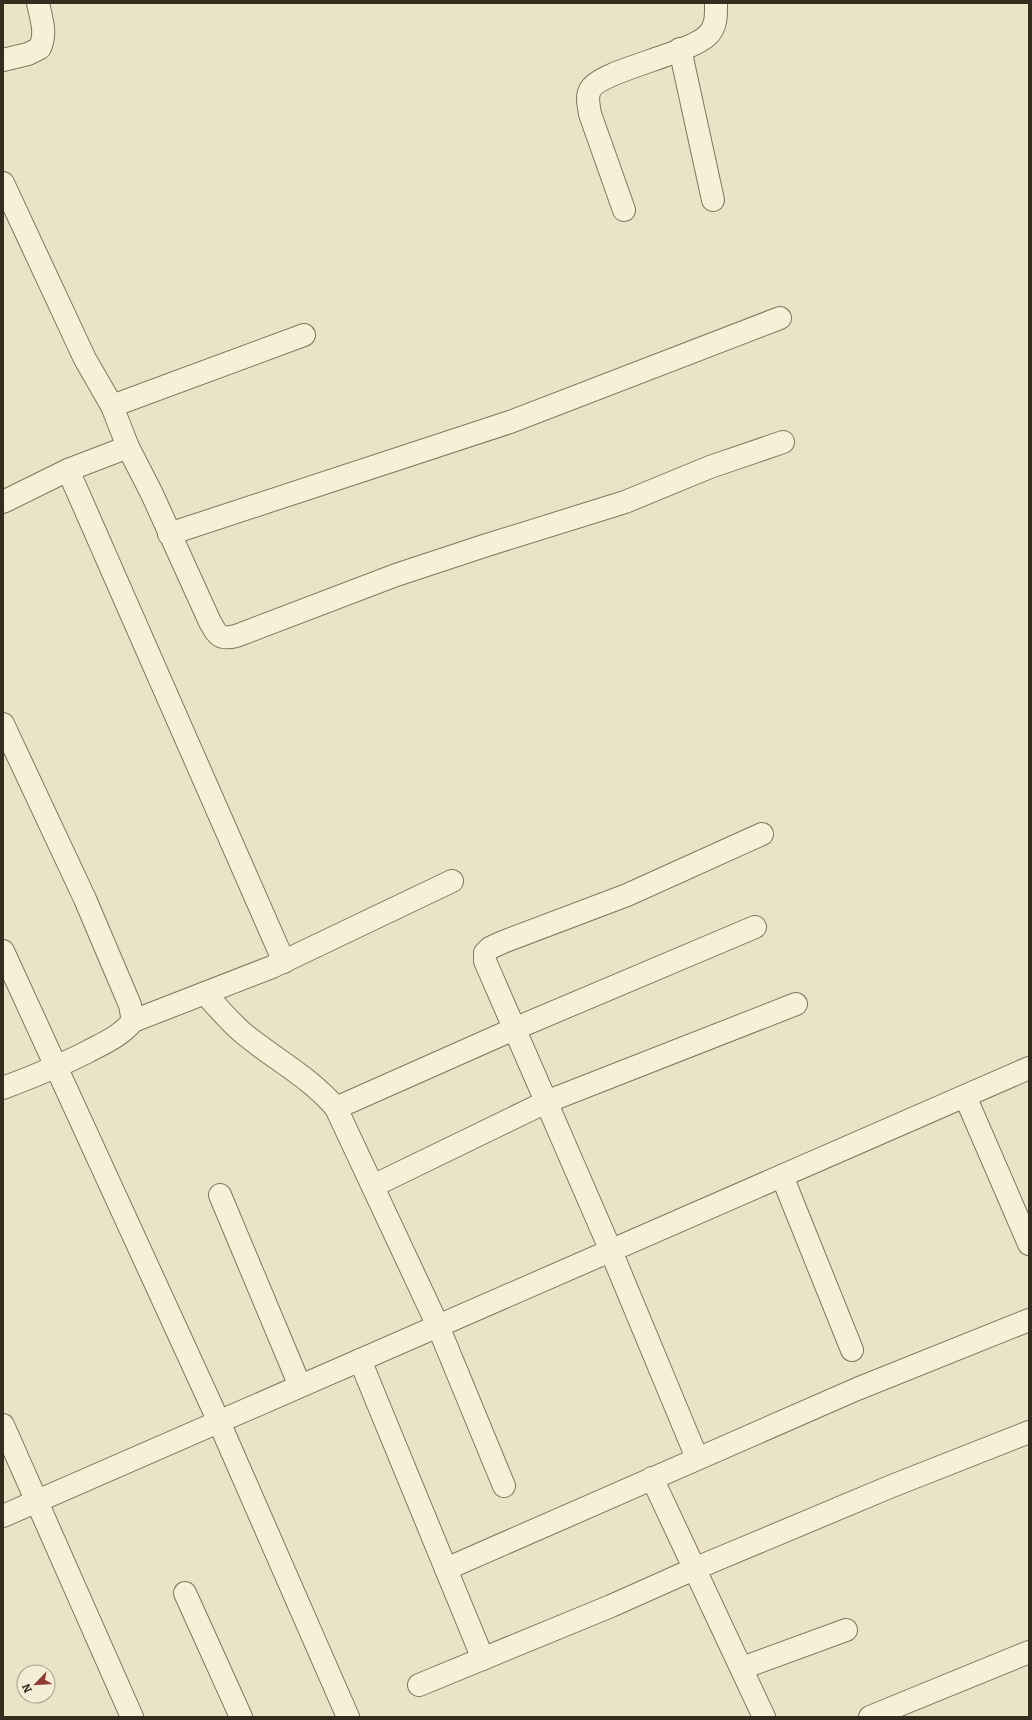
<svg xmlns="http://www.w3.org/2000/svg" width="1032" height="1720" font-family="Bitter,serif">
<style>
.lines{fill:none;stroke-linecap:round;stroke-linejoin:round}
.minor-casing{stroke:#84755e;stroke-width:24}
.minor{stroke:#f6f0d9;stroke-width:22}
</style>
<rect width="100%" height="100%" fill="#eae3c6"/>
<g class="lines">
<!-- minor casing -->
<g class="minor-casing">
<g id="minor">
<polyline points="680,49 713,200"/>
<path d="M3,60L28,54L40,48C47,32 41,19 38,3"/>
<polyline points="3,183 85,359 112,406 128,447 68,470 3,502"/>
<path d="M624,210L590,114C589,106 586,98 590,90C600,70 688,55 708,35C717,26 716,14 716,3"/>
<polyline points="112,406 304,335"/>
<path d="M128,447L152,494L210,622C218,636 220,640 236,636L396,575L487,545L625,502L710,467L783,442"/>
<polyline points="68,470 284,962"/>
<polyline points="169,534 510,422 780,318"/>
<path d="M3,724L85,899L130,1005L133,1021C121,1036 104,1043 87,1052C60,1066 32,1077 3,1088"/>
<polyline points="3,951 219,1422 348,1717"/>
<path d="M205,993C217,1007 229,1021 243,1033C274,1059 310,1077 336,1108L438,1326L504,1486"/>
<polyline points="133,1021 272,967 452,881"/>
<polyline points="965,1096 1029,1244"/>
<polyline points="336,1108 514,1029 755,927"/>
<polyline points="782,1176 852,1350"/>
<polyline points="373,1186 546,1102 796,1004"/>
<polyline points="220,1195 300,1386"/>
<polyline points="360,1360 483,1659"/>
<polyline points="3,1425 132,1717"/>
<polyline points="697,1458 611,1251 485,961 485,953 490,948 503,942 627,895 762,834"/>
<polyline points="652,1478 764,1717"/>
<polyline points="3,1516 1029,1068"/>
<polyline points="446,1569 857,1389 1029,1320"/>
<polyline points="185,1593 241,1717"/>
<polyline points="742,1668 846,1630"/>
<polyline points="419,1685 611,1606 694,1569 892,1486 1029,1432"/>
<polyline points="870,1717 1029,1652"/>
</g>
</g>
<!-- minor -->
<use href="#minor" class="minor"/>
</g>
<!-- border -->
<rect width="1032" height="1720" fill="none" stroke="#352c20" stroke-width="8"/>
<!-- north arrow -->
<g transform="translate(36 1684) rotate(245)"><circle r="19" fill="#f2edd5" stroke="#a6a08d"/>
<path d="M0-3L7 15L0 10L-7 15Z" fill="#8d3b33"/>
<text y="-6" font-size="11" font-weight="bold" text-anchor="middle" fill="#352c20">N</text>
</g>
</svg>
